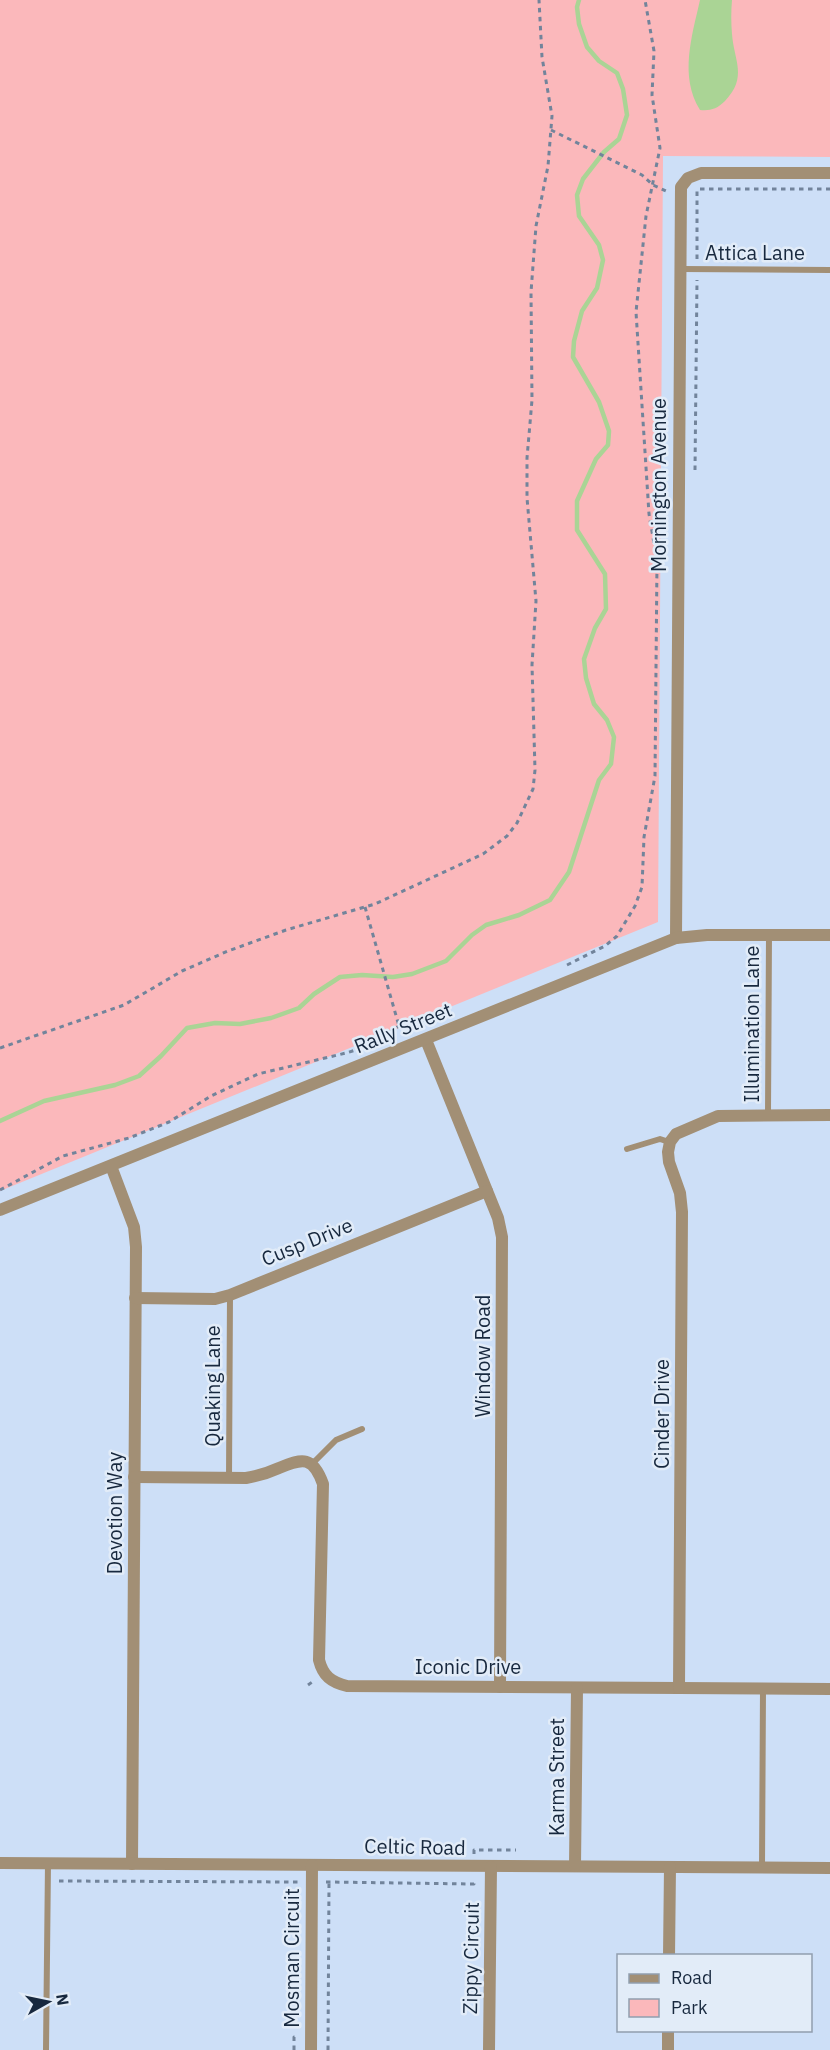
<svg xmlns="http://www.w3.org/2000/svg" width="830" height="2050" font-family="'IBM Plex Sans',sans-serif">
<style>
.green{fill:#fbb8bb}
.water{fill:#aad495}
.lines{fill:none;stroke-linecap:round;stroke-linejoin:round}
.stream{stroke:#aad495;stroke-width:4.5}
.path{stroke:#72849b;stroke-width:3;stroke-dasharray:4.5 4.5;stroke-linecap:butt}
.service{stroke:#a28f75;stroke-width:6}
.minor{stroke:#a28f75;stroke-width:12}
.labels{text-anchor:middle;stroke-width:5;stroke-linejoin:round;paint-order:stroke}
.street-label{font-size:20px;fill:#17283e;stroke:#e2ecf8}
</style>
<rect width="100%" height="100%" fill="#cddff7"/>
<!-- green -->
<polygon class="green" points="0,0 830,0 830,157 663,156 658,922 0,1191"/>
<!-- water -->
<path class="water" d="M700,0H732C731,11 731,23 732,34C734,61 748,77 725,101C717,109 710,111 700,110C679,76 692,36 700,0Z"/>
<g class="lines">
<!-- stream -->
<polyline class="stream" points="0,1121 44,1101 115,1085 139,1076 161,1056 187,1028 215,1023 240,1024 271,1018 299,1008 314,994 340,977 362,975 393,977 412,974 446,961 472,935 486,925 519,915 550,900 569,872 599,780 611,764 614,737 607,720 594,704 586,678 584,659 595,628 606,609 605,574 577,530 577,501 596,459 608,445 609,431 599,402 573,357 574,341 582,311 597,288 603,260 599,245 579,216 577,195 583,179 604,152 619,139 627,115 623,89 617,73 599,61 587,47 579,24 577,7 579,0"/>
<!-- path -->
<g class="path">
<polyline points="551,130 642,175 653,185 668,192"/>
<polyline points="700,189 830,189"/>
<polyline points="697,259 697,190"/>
<polyline points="695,470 697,280"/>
<polyline points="365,907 399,1026"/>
<polyline points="567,965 605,946 617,936 635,906 642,887 644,837 655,776 657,561 649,514 636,312 646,216 660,148 652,95 654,51 645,0"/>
<polyline points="0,1048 124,1005 182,971 228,951 286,930 375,904 483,854 507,836 517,823 533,789 535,770 532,665 536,601 527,498 527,458 532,400 531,292 536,226 548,166 552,116 542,57 539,0"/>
<polyline points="0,1190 63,1156 129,1138 169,1122 211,1096 258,1074 346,1053 366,1047 399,1026 436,1018"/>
<polyline points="308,1685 315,1680"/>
<polyline points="474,1854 474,1850 516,1850"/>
<polyline points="59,1881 298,1882"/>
<polyline points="326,1882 474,1884 474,1879"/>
<polyline points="294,2050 294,2037 299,2037"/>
<polyline points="328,2050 329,1882"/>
</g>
<!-- service -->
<g class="service">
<polyline points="681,269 830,270"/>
<polyline points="768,1114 769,935"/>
<polyline points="627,1149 660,1139 669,1142"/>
<polyline points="312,1464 336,1440 362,1429"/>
<polyline points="229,1478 230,1295"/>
<polyline points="762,1867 763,1689"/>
<polyline points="46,2050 48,1863"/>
</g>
<!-- minor -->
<g class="minor">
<polyline points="676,938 681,187 688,178 701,173 830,173"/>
<polyline points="426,1040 498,1218 502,1237 500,1687"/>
<polyline points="111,1166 134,1227 136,1247 132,1864"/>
<polyline points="0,1210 676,938 707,935 830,935"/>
<polyline points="135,1298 215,1299 230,1295 487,1191"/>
<path d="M134,1477L246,1478C258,1476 268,1473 279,1468C303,1458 313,1456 323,1484L319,1660C323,1676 331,1682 347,1686L830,1689"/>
<polyline points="679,1688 682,1212 680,1193 669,1162 668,1152 670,1142 676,1134 718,1116 830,1115"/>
<polyline points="0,1863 830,1868"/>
<polyline points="575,1866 577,1688"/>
<polyline points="669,1956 670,1867"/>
<polyline points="311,2050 312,1865"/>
<polyline points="489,2050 491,1867"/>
<polyline points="668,2050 668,2030"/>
</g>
</g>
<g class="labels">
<!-- street labels -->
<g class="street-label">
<text x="755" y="260">Attica Lane</text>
<text transform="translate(659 485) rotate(-90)" y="7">Mornington Avenue</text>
<text transform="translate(752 1024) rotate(-90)" y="7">Illumination Lane</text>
<text transform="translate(403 1028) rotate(-22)" y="7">Rally Street</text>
<text transform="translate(307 1242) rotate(-22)" y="7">Cusp Drive</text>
<text transform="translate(483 1356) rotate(-90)" y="7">Window Road</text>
<text transform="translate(213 1386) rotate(-90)" y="7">Quaking Lane</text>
<text transform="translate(662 1414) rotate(-90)" y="7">Cinder Drive</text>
<text transform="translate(115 1513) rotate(-90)" y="7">Devotion Way</text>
<text x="468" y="1674">Iconic Drive</text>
<text transform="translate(557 1777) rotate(-90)" y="7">Karma Street</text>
<text transform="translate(415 1847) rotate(1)" y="7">Celtic Road</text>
<text transform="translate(292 1958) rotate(-90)" y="7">Mosman Circuit</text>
<text transform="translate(471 1958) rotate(-89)" y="7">Zippy Circuit</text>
</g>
</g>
<!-- legend -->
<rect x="617" y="1954" width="195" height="78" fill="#e2ecf8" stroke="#919eae" stroke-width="1.5"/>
<rect x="629" y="1974" width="30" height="9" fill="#a28f75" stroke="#919eae" stroke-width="1.5"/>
<text x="671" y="1984" font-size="18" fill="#17283e">Road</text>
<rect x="629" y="1999" width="30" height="18" fill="#fbb8bb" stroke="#919eae" stroke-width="1.5"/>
<text x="671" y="2014" font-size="18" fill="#17283e">Park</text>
<!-- north arrow -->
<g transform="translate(48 2002) rotate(81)" stroke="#e2ecf8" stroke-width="4.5" paint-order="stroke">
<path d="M0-4.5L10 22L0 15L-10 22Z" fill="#17283e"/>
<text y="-9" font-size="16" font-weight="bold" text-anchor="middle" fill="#17283e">N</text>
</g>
</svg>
